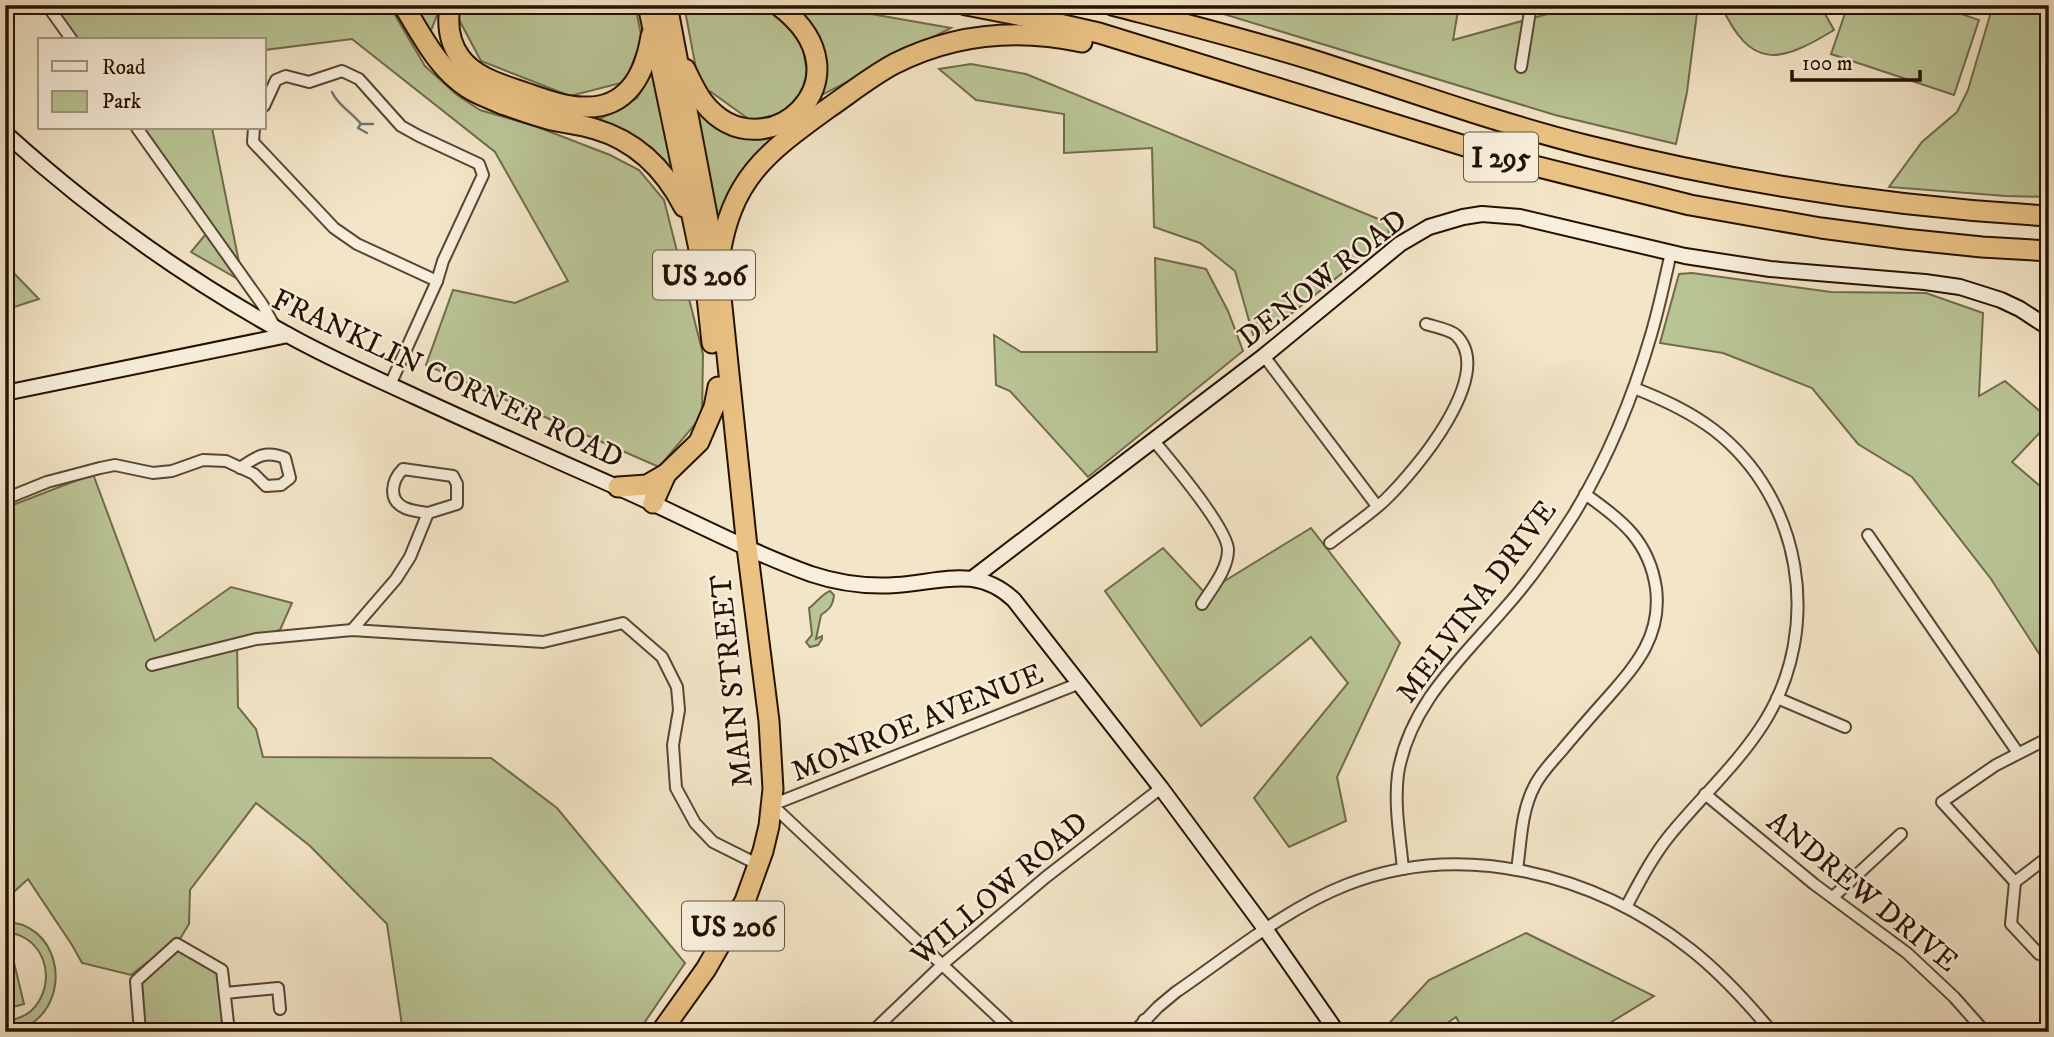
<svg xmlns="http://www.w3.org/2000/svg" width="2054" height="1037" font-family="'IM FELL DW Pica',serif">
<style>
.green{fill:#bac596;stroke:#706b4b;stroke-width:2}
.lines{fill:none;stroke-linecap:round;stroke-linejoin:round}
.stream{stroke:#6e7872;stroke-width:2.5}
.street-casing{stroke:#594632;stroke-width:14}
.secondary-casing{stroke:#261100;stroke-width:18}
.highway-casing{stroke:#261100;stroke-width:23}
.street{stroke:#f7eedb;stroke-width:10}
.secondary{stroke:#f7eedb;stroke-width:14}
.highway{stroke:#eac284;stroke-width:19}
.labels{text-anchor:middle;stroke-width:5;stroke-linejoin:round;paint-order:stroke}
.shield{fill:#f7eedb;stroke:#655342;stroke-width:2}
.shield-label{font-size:28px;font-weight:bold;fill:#261100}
.street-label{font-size:30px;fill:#261100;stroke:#f7eedb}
</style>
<rect width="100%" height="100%" fill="#f3e5c7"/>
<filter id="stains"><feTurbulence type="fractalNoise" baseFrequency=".00286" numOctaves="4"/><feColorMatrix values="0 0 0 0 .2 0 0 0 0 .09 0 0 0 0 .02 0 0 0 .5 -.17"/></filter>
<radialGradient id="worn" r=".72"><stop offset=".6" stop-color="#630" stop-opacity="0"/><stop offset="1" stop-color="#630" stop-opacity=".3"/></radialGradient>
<!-- green -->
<g class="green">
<polygon points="51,5 389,5 425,66 457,95 480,110 535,126 610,155 639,170 664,200 703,354 702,416 659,467 426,365 453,290 515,303 568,281 495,152 352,39 264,50 264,40 76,40"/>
<polygon points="412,5 441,5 430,33"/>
<polygon points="460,5 635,5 642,39 625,82 570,96 481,61 455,12"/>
<polygon points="684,5 765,5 799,29 810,87 789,113 750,120 711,92 700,90"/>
<polygon points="793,5 820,5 951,28 822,95 820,37"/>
<polygon points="1194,5 1459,5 1453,40 1580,5 1698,5 1687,92 1676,144 1555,115"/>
<path d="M1721,5H1820L1834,30C1780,63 1751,71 1721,5Z"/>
<polygon points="1848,5 1936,5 1979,20 1954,95 1831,54"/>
<polygon points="1993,5 2049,5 2049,197 2006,196 1889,187 1922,142 1957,112 1968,90"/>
<polygon points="971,64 1026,74 1388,223 1389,236 1267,333 1253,335 1235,271 1200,243 1154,227 1152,148 1064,153 1064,114 976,100 939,69"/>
<polygon points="655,68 678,181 651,147 609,129 600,119 637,98"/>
<polygon points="693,103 725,133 760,139 784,134 719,223"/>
<polygon points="139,128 212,128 243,282 191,252 211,228"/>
<polygon points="1155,258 1206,269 1228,311 1243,351 1088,477 1010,391 996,385 994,335 1021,352 1157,352"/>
<polygon points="5,264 39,299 5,310"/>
<polygon points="1692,273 1831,292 1926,293 1983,313 1979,396 2005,381 2049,419 2049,423 2012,462 2040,486 2049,484 2049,669 1991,579 1912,477 1858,444 1812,388 1723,353 1660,343 1679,274"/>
<polygon points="93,474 155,641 231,587 292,603 280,630 237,643 238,707 256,729 263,757 491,758 557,808 685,963 638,1032 403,1032 387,924 310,846 256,803 190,890 189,924 177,944 166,948 131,975 82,963 72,945 28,879 5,900 5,508"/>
<polygon points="1311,528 1400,643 1337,777 1346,821 1289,847 1254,798 1348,683 1311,637 1201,726 1105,591 1163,548 1205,593"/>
<path d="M830,591L834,595C833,605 830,609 821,615L816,639L822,636V639L818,645L810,647L806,642L812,635L809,608C815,604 823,593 830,591Z"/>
<path d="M5,922C56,922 73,990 35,1021C29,1026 18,1029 10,1032H5V1022C14,1020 24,1017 31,1011C59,984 46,935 5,932Z"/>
<polygon points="1526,933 1654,996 1595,1032 1464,1032 1456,1017 1434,1032 1381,1032 1429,980"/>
<polygon points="9,942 24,1004 5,1009 5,943"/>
<polygon points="178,949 219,972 225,1032 143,1032 140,983"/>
</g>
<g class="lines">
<!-- stream -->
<g class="stream">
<path d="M332,92C338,106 352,112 361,124H373"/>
<polyline points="360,125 358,128 367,133"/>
</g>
<!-- street casing -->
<g class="street-casing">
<g id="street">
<polyline points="47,5 72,40"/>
<polyline points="1521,67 1531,5"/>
<polyline points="264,106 276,80 286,76 309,82 342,71 359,79 401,126 419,136 479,164 483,175 443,261 437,281 390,385"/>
<polyline points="137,128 262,304 275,327"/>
<polyline points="254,128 253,142 334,228 357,244 437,281"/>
<polyline points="1264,356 1377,506"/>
<path d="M1154,441C1170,460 1228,529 1228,550C1228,569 1212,588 1202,604"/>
<path d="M5,499L47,482L100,468L115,465L153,473L172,471L203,460L226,461L254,474L266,486L281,485L290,478L285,458C266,450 257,456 240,468"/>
<polyline points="1868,535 2018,753"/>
<path d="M1330,543C1348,529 1368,516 1385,500C1414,472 1497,375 1456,335C1449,329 1435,327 1426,324"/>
<path d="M352,630L396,579L410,557L428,513L457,504V484L453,476L403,469C392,480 387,500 405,508C412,511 421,512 428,513"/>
<polyline points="152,665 256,639 352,630 543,642 623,623 662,657 677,687 679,710 673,745 676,788 695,823 713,842 759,865"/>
<polyline points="1777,698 1845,727"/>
<polyline points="1705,794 1814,884 1907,953 1954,997 1985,1032"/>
<polyline points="2049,856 2015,882 2011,924 2039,954 2049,955"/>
<path d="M1403,869C1400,837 1394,806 1398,774C1409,705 1461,659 1505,608C1531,579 1553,547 1574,514C1608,458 1633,397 1651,335C1659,308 1665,280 1671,252"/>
<path d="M1517,870C1521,842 1521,812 1534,787C1541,772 1553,761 1563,749C1578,731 1593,714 1609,696C1637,664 1662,635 1656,588C1649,541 1622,520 1585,494"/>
<polyline points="2015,882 1942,802 1996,765 2049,738"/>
<polyline points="1833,897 1901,834"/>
<path d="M1626,907C1639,883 1652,857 1670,835C1701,797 1739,763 1765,721C1823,627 1802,498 1714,430C1689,411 1662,399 1634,388"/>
<polyline points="225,993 278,988 280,1009"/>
<polyline points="1144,1020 1153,1032"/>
<polyline points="140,1032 136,981 177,944 222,970 229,1032"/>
<polyline points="872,1032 943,964 1046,877 1161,788"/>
<polyline points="1014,1032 772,805 1080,683"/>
<path d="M1134,1032L1158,1007L1176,992C1230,955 1285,909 1346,885C1462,839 1595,874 1690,949C1721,973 1747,1002 1772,1032"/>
</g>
</g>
<!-- secondary casing -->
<g class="secondary-casing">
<g id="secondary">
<path d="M5,133C91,211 186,279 288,335C329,358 373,377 416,397C483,428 551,458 619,488C683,516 745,550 811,574C838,583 867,587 896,585C941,582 977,565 1014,600L1161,788L1266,930L1337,1032"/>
<polyline points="5,393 288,335"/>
<polyline points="973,578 1264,356 1400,244 1429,227 1463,217 1482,214 1520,217 1685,256 1770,269 1925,282 1960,287 2001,300 2020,309 2049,328"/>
</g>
</g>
<!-- highway casing -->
<g class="highway-casing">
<g id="highway">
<path d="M403,5C422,35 437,68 468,88C479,95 491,99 502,104C517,109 532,115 548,119C563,123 580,124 595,129C636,141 665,170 684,207"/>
<path d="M450,5C447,24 449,42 460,57C475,78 503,85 526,93C544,99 564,107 584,107C627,109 645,74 651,36"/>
<polyline points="648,5 705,278 712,343"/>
<polyline points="966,5 1033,18 1099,33 1507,159 1690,205 1821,228 1904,239 1982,247 2049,251"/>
<path d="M1112,5C1181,23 1249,40 1316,61C1407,90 1497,123 1589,146C1740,184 1894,207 2049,216"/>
<path d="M685,69C691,81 696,93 704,103C763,177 877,79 778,5"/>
<path d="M719,260C731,179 765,154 827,109C849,94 870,77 894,64C953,34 1017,28 1082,42"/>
<polyline points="618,487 647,485 666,474"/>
<polyline points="653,503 666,474 699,442 714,407 718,387"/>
<polyline points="661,1032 706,969 745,901 763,851 769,826 773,789 769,721 747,547 719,278 667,5"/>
</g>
</g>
<!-- street -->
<use href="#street" class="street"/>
<!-- secondary -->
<use href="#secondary" class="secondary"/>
<!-- highway -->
<use href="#highway" class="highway"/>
</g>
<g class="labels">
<!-- shield labels -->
<g class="shield">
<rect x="1464" y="132.5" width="74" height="49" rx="5"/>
<rect x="653" y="250.5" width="102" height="49" rx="5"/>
<rect x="682" y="901.5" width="102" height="49" rx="5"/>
</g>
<g class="shield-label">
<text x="1501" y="167">I 295</text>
<text x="704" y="285">US 206</text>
<text x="733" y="936">US 206</text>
</g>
<!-- street labels -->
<g class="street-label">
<text transform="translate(1322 278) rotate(-38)" y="10">DENOW ROAD</text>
<text transform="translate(448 378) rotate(25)" y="10">FRANKLIN CORNER ROAD</text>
<text transform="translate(1476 601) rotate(-53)" y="10">MELVINA DRIVE</text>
<text transform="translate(731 681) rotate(-96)" y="10">MAIN STREET</text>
<text transform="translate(917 722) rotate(-22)" y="10">MONROE AVENUE</text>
<text transform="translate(999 888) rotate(-40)" y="10">WILLOW ROAD</text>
<text transform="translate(1863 891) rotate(39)" y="10">ANDREW DRIVE</text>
</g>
</g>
<!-- margin -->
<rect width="2054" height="1037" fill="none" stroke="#f3e5c7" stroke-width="28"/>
<rect x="7" y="7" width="2040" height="1023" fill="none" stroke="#261100" stroke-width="3.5"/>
<rect x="14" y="14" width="2026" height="1009" fill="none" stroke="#261100" stroke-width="2"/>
<!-- legend -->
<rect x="38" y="38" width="228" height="91" fill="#f7eedb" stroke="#a39683" stroke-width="2"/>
<rect x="52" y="61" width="35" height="10" fill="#f7eedb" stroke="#a39683" stroke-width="2"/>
<text x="102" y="74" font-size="21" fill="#261100">Road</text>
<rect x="52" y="91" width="35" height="21" fill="#bac596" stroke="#a39683" stroke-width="2"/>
<text x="102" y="108" font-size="21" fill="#261100">Park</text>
<!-- scale -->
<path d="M1792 70v10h128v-10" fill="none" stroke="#261100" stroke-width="3.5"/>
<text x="1802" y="70" font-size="21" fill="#261100" stroke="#f7eedb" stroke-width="5" paint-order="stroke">100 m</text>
<rect width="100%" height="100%" filter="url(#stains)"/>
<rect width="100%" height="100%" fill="url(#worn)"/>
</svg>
